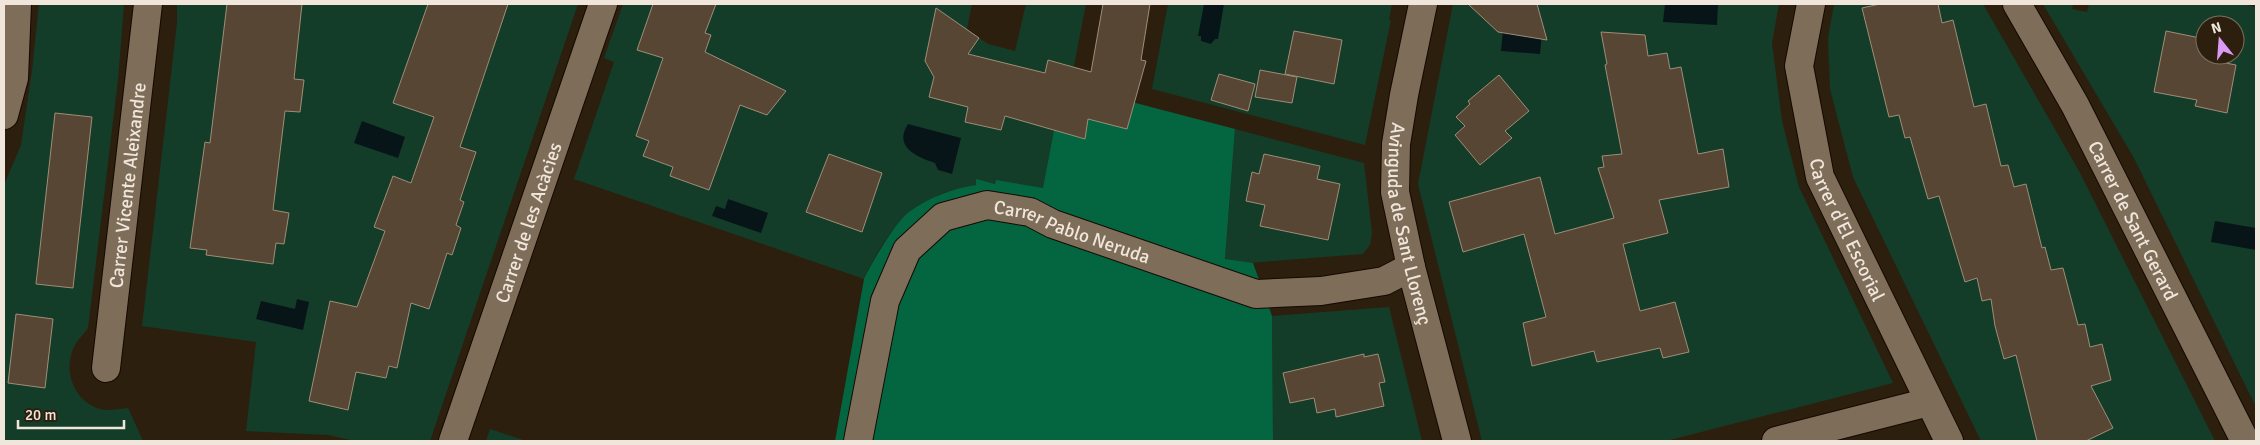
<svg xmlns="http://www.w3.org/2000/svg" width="2260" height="445" font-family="Signika,sans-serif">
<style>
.green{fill:#143d29;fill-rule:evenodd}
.forest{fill:#036641}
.water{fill:#071518}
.building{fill:#564633;stroke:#9f8d78}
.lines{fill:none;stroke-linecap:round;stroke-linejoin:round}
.street-casing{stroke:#150800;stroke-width:30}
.secondary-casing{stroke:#150800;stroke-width:30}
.street{stroke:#7e6d59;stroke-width:28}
.secondary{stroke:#7e6d59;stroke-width:28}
.labels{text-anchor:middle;stroke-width:4.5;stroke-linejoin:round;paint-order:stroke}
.street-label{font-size:19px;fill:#f0e6db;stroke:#2d1f0d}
</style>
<rect width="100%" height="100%" fill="#2d1f0d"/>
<!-- green -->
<g class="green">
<path d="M39,4H124L118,80L88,328C84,334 77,340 74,347C63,370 73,399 97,408C107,412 118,409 128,408L143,441H4V185L21,145L32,71Z"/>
<polygon points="177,4 578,4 430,441 355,441 328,435 246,431 256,342 142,326 177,23"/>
<path d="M623,4H972L967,29L988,44L1015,51L1026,4H1086L1070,86L1157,109L1127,222L996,181L995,184L976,180V185C919,193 887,228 864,279L574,179L614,62L604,58Z"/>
<polygon points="1168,4 1392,4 1389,20 1391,20 1365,145 1152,89"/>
<polygon points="1453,4 1779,4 1772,43 1782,121 1799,187 1893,383 1666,441 1482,441 1418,184"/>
<polygon points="1834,4 1983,4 2079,171 2215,441 1981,441 1853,177 1830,89 1828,38"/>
<path d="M2043,4H2073L2072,9L2087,12L2089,4H2241L2256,7V407L2134,158ZM2205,25H2235V55H2205Z"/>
<polygon points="1235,129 1364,163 1372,233 1370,245 1363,254 1249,263 1225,260"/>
<polygon points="1389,307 1422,441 1273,441 1272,316"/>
<polygon points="490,429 526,441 486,441"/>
</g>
<!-- forest -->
<path class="forest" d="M1063,84L1235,129L1225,259L1253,263L1272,316L1273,441H835L864,279C872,262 895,223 909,212C928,198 953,188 976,185V179L995,184L996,180L1043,188Z"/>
<!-- water -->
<g class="water">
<polygon points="1204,4 1224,4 1218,39 1215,39 1211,44 1201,41 1201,36 1198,36"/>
<polygon points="1665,4 1718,4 1717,25 1663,22"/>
<polygon points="1503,30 1542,33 1540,54 1501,51"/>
<polygon points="362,121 405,137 398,158 354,143"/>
<path d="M908,124L961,138L952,174L938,170L935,163C917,157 893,147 908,124Z"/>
<polygon points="728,199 768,213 761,233 712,216 716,206 725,209"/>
<polygon points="2215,221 2256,228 2256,250 2211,242"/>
<polygon points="297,299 309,302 303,330 256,319 261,301 295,309"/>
</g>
<!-- building -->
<g class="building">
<polygon points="227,4 302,4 294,79 304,80 300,112 285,111 273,210 289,213 284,244 276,243 273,264 206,255 207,250 190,248 205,142 210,143"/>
<polygon points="428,4 508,4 460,147 476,152 460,200 464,202 456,225 461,228 452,255 447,253 429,309 411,303 397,368 389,366 386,378 356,372 348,410 309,401 330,301 357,307 385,231 374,227 393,176 411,183 434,117 393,103"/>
<polygon points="653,4 716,4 705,33 711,35 705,52 786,91 767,115 740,105 709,190 670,176 673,167 643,156 649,141 636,136 663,58 637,50"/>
<polygon points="1103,4 1150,4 1141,60 1146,61 1127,129 1088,119 1085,139 1005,116 1001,130 965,122 968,107 929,97 934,77 925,61 936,8 979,38 968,54 1045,73 1048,60 1091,72"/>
<polygon points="1468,4 1537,4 1547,40 1498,32"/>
<polygon points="1880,4 1938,4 1942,23 1953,20 1974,107 1986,104 2001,166 2008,165 2014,187 2026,184 2042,248 2045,247 2051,270 2063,268 2078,325 2085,324 2090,347 2102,344 2111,380 2091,386 2113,428 2086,441 2037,441 2016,355 2004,359 1995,326 1991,299 1982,301 1977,278 1965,282 1939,196 1928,199 1910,137 1905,138 1899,115 1889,117 1862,8"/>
<polygon points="1294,31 1342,40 1334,84 1285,74"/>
<polygon points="2166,31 2205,39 2205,59 2236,65 2227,113 2195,106 2197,100 2154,92"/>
<polygon points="1601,32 1645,35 1648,56 1667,53 1670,69 1681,67 1698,154 1723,149 1729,187 1659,200 1668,233 1623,244 1640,311 1675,302 1689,352 1663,358 1660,348 1597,362 1594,351 1532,366 1523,323 1546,317 1524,234 1463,252 1449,202 1540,177 1555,234 1614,218 1598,168 1604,167 1602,156 1622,154 1605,65 1607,64"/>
<polygon points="1260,70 1297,77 1292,103 1255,97"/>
<polygon points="1219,74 1255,84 1248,111 1211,100"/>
<polygon points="1499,75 1529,111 1505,131 1512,138 1480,165 1455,135 1465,126 1456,117 1470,104 1468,101"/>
<polygon points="55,113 92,117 73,288 36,284"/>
<polygon points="829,154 882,173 862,232 806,212"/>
<polygon points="1264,154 1320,166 1317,179 1340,184 1328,240 1260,226 1265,205 1246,201 1252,172 1259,174"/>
<polygon points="16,314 53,319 45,388 8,383"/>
<polygon points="1364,354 1364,357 1378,354 1385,382 1379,383 1384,406 1336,417 1335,409 1317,413 1314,398 1290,403 1283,373"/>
</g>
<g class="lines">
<!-- street casing -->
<g class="street-casing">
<g id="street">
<path id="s1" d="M1811,4L1799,66L1820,177L1949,441"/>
<path id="s2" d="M2017,4L2075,105L2245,441"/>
<polyline points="4,115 14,78 17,4"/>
<path id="s3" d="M106,368L148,4"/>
<path id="s4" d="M453,441L603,4"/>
<path id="s5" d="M858,441L885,301L907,250L943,217L987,205L1030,212L1053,224L1256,294L1321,291L1384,281L1411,267"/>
<polyline points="1776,441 1929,402"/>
</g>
</g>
<!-- secondary casing -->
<g class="secondary-casing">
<g id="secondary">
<path id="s6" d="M1423,4L1404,95L1396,144L1395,192L1411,267L1457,441"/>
</g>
</g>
<!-- street -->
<use href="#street" class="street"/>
<!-- secondary -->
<use href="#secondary" class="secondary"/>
</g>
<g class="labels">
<!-- street labels -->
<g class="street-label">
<text dy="7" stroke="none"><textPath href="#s3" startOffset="184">Carrer Vicente Aleixandre</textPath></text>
<text dy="7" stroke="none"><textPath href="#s2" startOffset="246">Carrer de Sant Gerard</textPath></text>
<text dy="7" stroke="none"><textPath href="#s4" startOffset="231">Carrer de les Acàcies</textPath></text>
<text dy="7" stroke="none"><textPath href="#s6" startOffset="224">Avinguda de Sant Llorenç</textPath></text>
<text dy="7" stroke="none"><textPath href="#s1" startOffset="235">Carrer d'El Escorial</textPath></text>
<text dy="7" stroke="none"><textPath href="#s5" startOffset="382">Carrer Pablo Neruda</textPath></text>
</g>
</g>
<!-- border -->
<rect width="2260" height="445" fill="none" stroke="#f0e6db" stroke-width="10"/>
<!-- north arrow -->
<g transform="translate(2220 40) rotate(343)"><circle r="24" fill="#2d1f0d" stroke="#7b6f5f"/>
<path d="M0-4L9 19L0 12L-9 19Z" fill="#da9af6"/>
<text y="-8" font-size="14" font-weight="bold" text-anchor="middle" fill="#f0e6db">N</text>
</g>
<!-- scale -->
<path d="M18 420v8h106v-8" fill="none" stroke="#f0e6db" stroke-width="2.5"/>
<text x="25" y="420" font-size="15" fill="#f0e6db" stroke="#2d1f0d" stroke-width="4" paint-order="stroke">20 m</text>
</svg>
